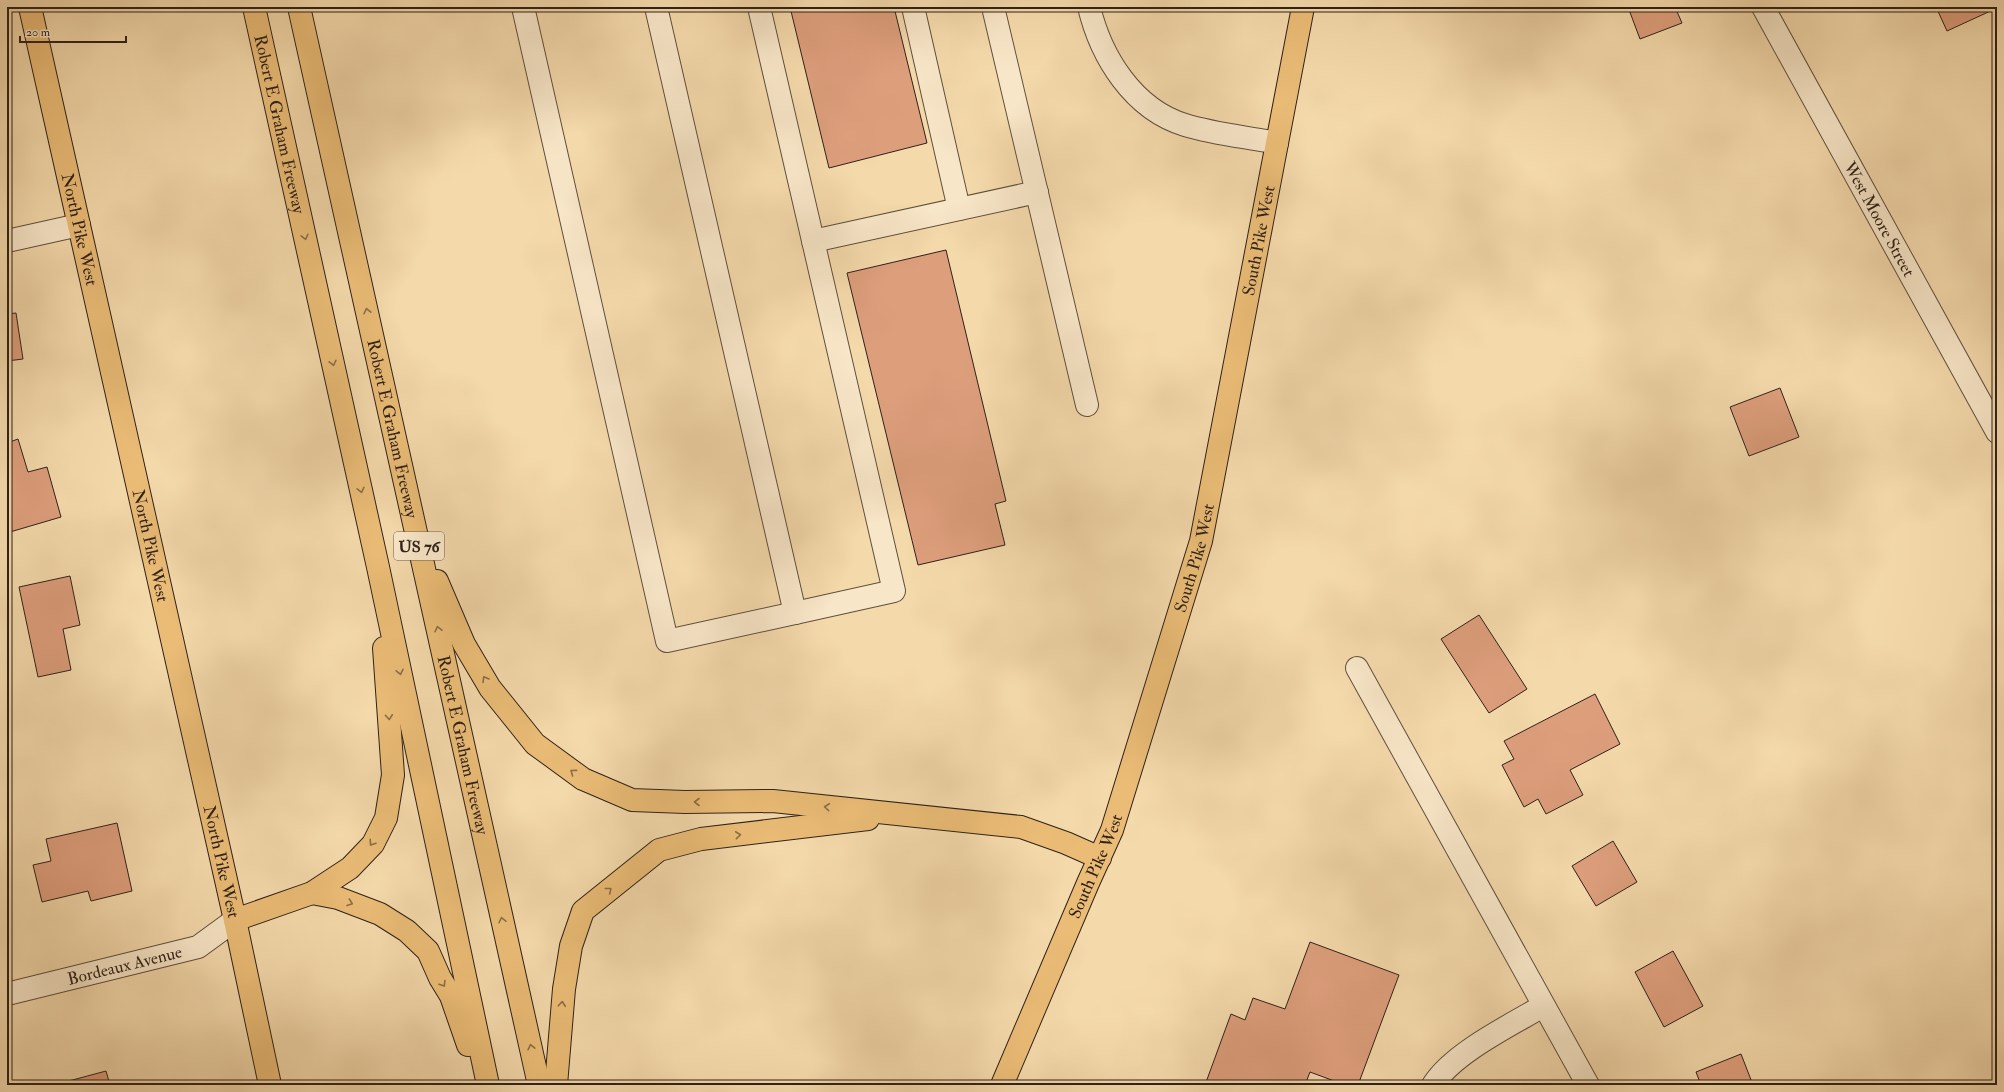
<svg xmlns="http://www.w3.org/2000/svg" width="2004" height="1092" font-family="'IM FELL Double Pica',serif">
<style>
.building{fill:#dd9e7c;stroke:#2e211a}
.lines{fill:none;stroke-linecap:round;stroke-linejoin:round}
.minor-casing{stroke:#604f3e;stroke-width:24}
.major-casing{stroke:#2e211a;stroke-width:24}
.highway-casing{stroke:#2e211a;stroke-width:24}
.minor{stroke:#f8e6c8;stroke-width:22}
.major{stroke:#eabc76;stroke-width:22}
.highway{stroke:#eabc76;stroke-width:22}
.oneway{stroke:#8c6e48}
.labels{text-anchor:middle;stroke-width:3;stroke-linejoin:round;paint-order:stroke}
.shield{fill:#f8e6c8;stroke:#6b5c4e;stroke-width:1}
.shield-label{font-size:16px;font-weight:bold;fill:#2e211a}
.street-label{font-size:17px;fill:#2e211a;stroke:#f8e6c8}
</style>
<rect width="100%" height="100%" fill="#f4d9ab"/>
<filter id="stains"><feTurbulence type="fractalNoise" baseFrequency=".005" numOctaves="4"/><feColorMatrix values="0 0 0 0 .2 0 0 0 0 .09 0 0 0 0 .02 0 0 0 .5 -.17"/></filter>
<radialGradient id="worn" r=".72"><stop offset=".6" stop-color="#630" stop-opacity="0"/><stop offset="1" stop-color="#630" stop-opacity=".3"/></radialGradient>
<!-- building -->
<g class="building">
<polygon points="790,7 894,7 927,143 829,168"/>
<polygon points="1628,7 1675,7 1682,23 1640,39"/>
<polygon points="1936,7 1997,7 1997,8 1947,31"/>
<polygon points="946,250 1006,501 995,504 1005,545 918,565 847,273"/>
<polygon points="16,313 23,359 7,361 7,314"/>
<polygon points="1780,388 1799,437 1749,456 1730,407"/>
<polygon points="18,439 28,472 47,467 61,517 10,532 7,522 7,443"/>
<polygon points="70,576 80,625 63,629 71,670 38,677 19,587"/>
<polygon points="1479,615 1527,689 1489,713 1441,639"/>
<polygon points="1595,694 1620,744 1570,770 1583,795 1546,814 1538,799 1524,807 1502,765 1514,759 1504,741"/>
<polygon points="117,823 132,891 91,901 88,891 42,902 33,865 51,861 46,839"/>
<polygon points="1613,841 1637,882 1596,906 1572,866"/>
<polygon points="1310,942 1399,975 1358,1085 1345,1085 1310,1072 1305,1085 1205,1085 1231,1014 1245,1020 1253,998 1285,1009"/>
<polygon points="1673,951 1703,1006 1664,1027 1635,972"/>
<polygon points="1741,1054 1753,1085 1701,1085 1696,1072"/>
<polygon points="106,1071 110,1085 66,1085 65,1082"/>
</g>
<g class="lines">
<!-- minor casing -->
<g class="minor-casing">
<g id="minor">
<polyline points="523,7 667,641 795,613 656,7"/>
<polyline points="759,7 894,591 795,613"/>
<polyline points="913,7 959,209"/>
<polyline points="993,7 1087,405"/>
<path d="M1089,7C1101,57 1133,109 1185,125C1214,134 1247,137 1277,143"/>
<path id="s1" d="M1763,7L1997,432"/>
<polyline points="7,241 79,225"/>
<polyline points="813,241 1037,192"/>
<polyline points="1357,668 1588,1085"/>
<path id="s2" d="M7,994L198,947L235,920"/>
<path d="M1433,1085C1453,1053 1511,1025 1543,1006"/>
</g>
</g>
<!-- major casing -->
<g class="major-casing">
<g id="major">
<path id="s3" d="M30,7L235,920L270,1085"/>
<path id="s4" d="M1002,1085L1088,883L1112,830L1201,541L1303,7"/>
</g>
</g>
<!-- highway casing -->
<g class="highway-casing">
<g id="highway">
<path id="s5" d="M254,7L378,567L488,1085"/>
<path id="s6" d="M299,7L539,1085"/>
<polyline points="437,581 464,644 490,688 535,744 583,779 632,800 685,802 773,801 1021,827 1066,843 1100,858"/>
<polyline points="312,893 338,898 380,914 407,931 428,951 440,978 451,996 468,1045"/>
<polyline points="235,920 312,893 350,868 373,844 386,818 393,775 384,648"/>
<polyline points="556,1085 564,989 571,946 583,911 659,850 701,839 868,819"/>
</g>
</g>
<!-- minor -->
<use href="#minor" class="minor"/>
<!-- major -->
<use href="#major" class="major"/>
<!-- highway -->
<use href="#highway" class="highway"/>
</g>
<!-- one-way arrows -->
<defs><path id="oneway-chevron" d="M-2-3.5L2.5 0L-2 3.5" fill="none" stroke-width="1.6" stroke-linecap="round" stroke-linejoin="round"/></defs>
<g class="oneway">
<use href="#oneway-chevron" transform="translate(305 237) rotate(77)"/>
<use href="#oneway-chevron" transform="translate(367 311) rotate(-103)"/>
<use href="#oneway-chevron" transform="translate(333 363) rotate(77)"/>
<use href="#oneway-chevron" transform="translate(361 490) rotate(77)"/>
<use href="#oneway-chevron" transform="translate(438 629) rotate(-103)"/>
<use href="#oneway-chevron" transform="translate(400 672) rotate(78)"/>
<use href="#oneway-chevron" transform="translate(485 679) rotate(-121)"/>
<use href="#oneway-chevron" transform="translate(389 717) rotate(86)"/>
<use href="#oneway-chevron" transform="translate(573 772) rotate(-144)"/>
<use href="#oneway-chevron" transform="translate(697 802) rotate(180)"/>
<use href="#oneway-chevron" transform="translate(827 807) rotate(-174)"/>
<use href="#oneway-chevron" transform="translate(738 835) rotate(-6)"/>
<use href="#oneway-chevron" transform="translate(372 843) rotate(124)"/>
<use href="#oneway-chevron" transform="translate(609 890) rotate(-39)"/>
<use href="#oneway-chevron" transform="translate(350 903) rotate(20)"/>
<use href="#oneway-chevron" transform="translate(502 920) rotate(-103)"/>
<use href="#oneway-chevron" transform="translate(443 984) rotate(58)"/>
<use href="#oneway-chevron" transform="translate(562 1004) rotate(-85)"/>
<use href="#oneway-chevron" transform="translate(531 1047) rotate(-103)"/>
</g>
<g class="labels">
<!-- shield labels -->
<rect class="shield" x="394" y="532" width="50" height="28" rx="3"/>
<g class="shield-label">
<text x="419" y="552">US 76</text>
</g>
<!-- street labels -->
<g class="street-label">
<text dy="6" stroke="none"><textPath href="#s5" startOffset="120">Robert E Graham Freeway</textPath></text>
<text dy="6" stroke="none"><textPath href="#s1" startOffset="242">West Moore Street</textPath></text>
<text dy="6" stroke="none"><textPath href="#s3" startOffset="228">North Pike West</textPath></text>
<text dy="6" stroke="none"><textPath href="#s4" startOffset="886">South Pike West</textPath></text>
<text dy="6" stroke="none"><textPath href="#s6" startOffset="432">Robert E Graham Freeway</textPath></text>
<text dy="6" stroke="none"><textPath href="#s3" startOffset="552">North Pike West</textPath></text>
<text dy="6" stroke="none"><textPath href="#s4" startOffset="562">South Pike West</textPath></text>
<text dy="6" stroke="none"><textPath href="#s6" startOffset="756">Robert E Graham Freeway</textPath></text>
<text dy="6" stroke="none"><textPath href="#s3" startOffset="876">North Pike West</textPath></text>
<text dy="6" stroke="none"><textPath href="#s4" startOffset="238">South Pike West</textPath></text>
<text dy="6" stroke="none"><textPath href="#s2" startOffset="121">Bordeaux Avenue</textPath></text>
</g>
</g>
<!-- margin -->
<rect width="2004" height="1092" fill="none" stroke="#f4d9ab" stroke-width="24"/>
<rect x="8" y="8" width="1988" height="1076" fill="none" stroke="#2e211a" stroke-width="2"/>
<rect x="12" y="12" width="1980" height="1068" fill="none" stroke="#2e211a"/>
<!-- scale -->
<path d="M20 36v6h106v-6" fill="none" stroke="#2e211a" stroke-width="2"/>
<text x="26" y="36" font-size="12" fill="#2e211a" stroke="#f8e6c8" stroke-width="3" paint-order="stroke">20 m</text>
<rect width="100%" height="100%" filter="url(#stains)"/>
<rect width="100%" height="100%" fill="url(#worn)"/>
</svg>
